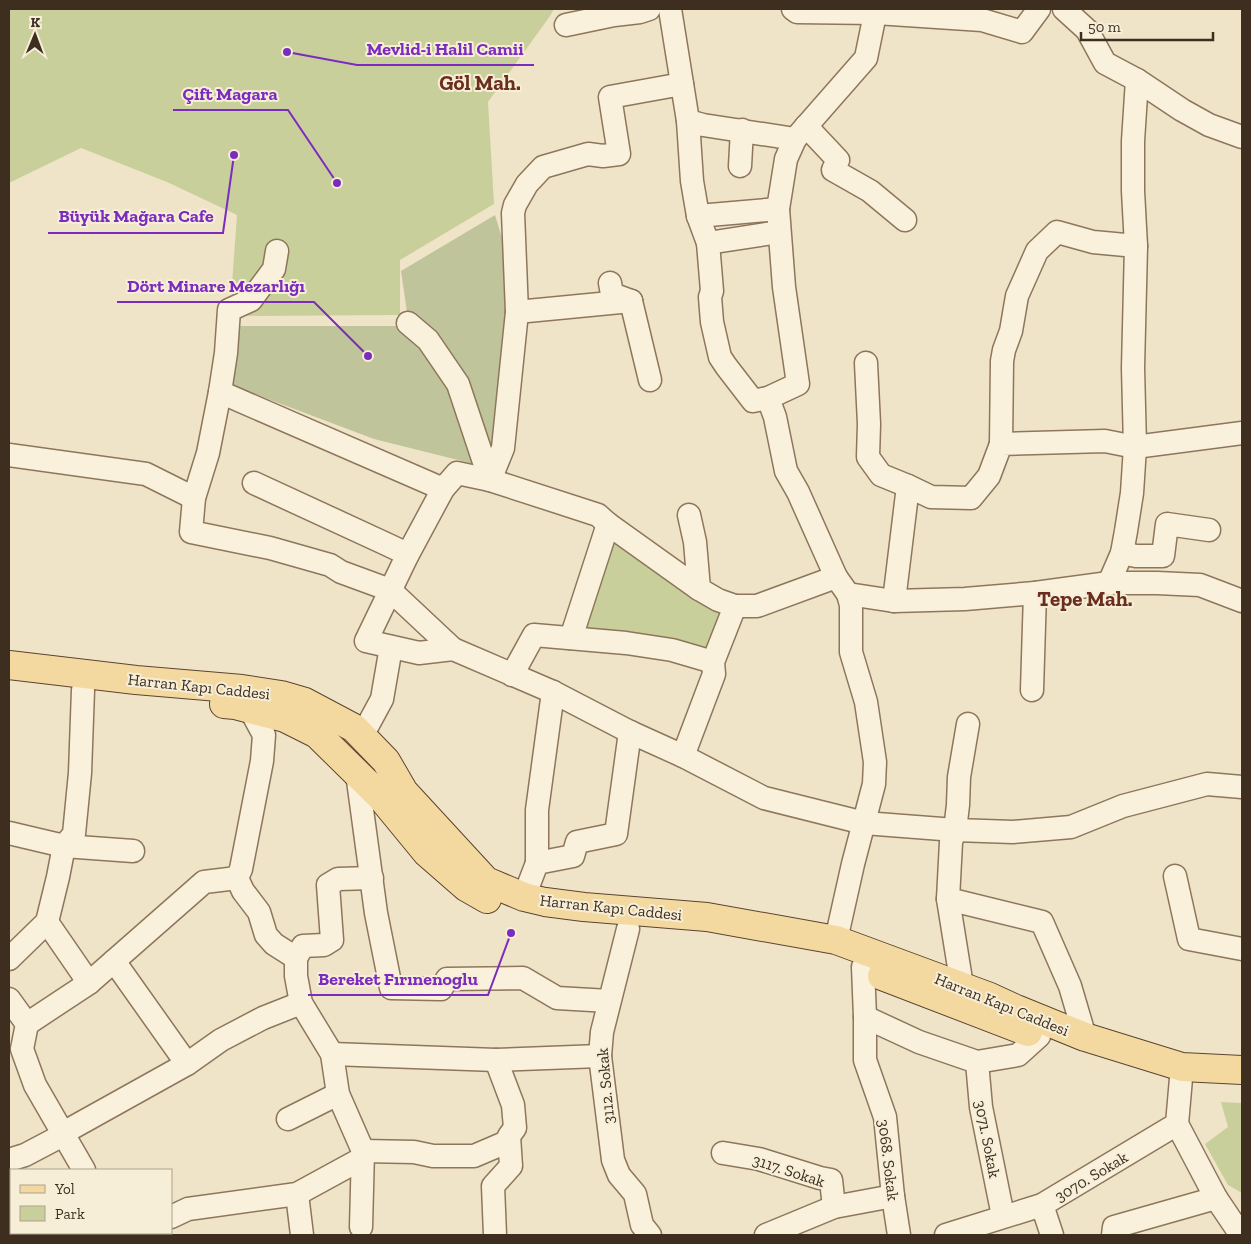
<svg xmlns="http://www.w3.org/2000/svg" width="1251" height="1244" font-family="'Zilla Slab',serif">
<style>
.green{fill:#c9cf9b}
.cemetery{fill:#bfc49a}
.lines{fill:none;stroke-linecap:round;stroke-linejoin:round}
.minor-casing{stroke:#8d765c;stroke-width:25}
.major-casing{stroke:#5b4430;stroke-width:30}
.minor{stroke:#faf1dc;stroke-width:22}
.major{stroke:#f3d9a0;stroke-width:28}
.labels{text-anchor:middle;stroke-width:4;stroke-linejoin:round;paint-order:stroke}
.street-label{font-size:16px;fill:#3d2e20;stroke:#f7eed8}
.district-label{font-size:21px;font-weight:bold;fill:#6b2e1e;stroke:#f7eed8}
.leader{fill:none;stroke:#7b2cbf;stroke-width:2}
.callout-dot{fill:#7b2cbf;stroke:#f7eed8;stroke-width:2}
.callout-label{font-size:18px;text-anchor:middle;font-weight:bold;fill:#7b2cbf;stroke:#f7eed8;stroke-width:4;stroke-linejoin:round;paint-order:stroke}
</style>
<rect width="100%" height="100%" fill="#f0e4c8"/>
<!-- green -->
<g class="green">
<polygon points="9,9 554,9 550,16 488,102 494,204 400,260 400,315 235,316 232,284 237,215 167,182 81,148 9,183"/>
<polygon points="608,534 724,612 709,653 576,634"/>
<polygon points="1221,1102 1242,1103 1242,1193 1228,1185 1205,1144 1228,1127"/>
</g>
<!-- cemetery -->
<polygon class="cemetery" points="495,215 509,261 497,446 478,465 374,439 231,385 235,326 409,326 401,271"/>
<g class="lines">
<!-- minor casing -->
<g class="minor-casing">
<g id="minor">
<polyline points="670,9 688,121 692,181 698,216 708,243 712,291 710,297 712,322 720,357 726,366 753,401 768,398 798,384 784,287 778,209 786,159 795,139 866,58 876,9"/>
<polyline points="793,9 797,12 876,13 982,20 1022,32 1039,9"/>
<polyline points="1064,9 1087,30 1105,63 1137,80 1182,110 1209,125 1242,137"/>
<polyline points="566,25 614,15 640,12 649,9"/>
<polyline points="688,121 703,125 795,139"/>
<polyline points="806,126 838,160 833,170 870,191 905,220"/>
<polyline points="740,166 742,130"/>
<polyline points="698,216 778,209"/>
<polyline points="708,243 779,232"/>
<polyline points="277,251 274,269 251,300 229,310 226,353 220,392 208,453 194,498 191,532 270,548 330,565 341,572 390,590 453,649"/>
<polyline points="610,283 612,294 631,301"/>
<polyline points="631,301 650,380"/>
<polyline points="517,312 631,301"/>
<polyline points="408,323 428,340 458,384 490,480 598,515 608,524 699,589 718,600 735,606 757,606 836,577"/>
<polyline points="866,363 869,424 868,457 881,475 908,486"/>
<polyline points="220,392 443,489 457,473 490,480 503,448 517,312 513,213 515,205 527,184 543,167 588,154 603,156 619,154 610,97 682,84"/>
<polyline points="768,398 775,417 786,471 798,492 836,577 848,594 851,605 851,652 866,702 875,762 874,784 853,864 836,940"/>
<polyline points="1001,444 1002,361 1004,350 1011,331 1017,296 1037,251 1057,232 1093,242 1136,246"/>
<polyline points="9,455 146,474 194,498"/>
<polyline points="254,483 384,543 401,551 407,556"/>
<polyline points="443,489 407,556 366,641 419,653 453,649 553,692 630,732 683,756 764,798 864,823 955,830 1013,832 1071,827 1123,806 1207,784 1242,787"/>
<polyline points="689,515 695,542 699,589"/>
<polyline points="1122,553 1136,556 1163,556 1167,524 1209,530"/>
<polyline points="1109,583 1122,553 1126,531 1132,493 1135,447 1133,368 1136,246 1133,191 1133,141 1137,80"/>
<polyline points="848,594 894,601 965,599 1035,593 1109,583 1157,583 1200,585 1242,601"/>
<polyline points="894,601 908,486 931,497 971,498 989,476 1001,444 1105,441 1135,447 1242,433"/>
<polyline points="571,638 608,524"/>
<polyline points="512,675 534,635 626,643 672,650 713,662"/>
<polyline points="1032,690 1035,593"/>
<polyline points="362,736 382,699 391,647"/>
<polyline points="683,756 714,674 713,662 735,606"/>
<polyline points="357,773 376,913 391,988 441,989 447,979 523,978 557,998 609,1001"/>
<polyline points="9,833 64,846 133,851"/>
<polyline points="537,863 537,810 553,692"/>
<polyline points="1175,876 1189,939 1242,949"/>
<polyline points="237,878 243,891 259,912 266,935 274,944 296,958"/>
<polyline points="524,897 537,863 573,856 577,842 616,834 630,732"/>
<polyline points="948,899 1042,922 1070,986 1085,1037"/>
<polyline points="47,922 89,983"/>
<polyline points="628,929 602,1032 600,1056 613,1160 619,1175 635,1194 642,1225 650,1235"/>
<polyline points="9,959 47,922 58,877 64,846 74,834 80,773 83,690"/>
<polyline points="114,961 187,1064"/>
<polyline points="863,967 865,1017 865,1060 885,1117 893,1196 899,1235"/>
<polyline points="962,986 948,899 951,842 955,830 958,805 959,777 968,724"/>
<polyline points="9,999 27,1024 22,1049 35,1085 84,1170"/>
<polyline points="865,1017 919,1042 977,1062 1018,1055 1039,1036"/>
<polyline points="27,1024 89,983 204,882 237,878 241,869 262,761 264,735 250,709"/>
<polyline points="332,1054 496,1060 600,1056"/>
<polyline points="977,1062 981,1107 1003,1216"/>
<polyline points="288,1119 338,1094"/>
<polyline points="1177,1124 1216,1198 1241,1235"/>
<polyline points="63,1133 187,1064 221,1040 263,1018 301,1003"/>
<polyline points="363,1151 414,1152 433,1156 474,1156 509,1141"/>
<polyline points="723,1153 759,1159 820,1178 831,1180 834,1207"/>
<polyline points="9,1160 25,1155 63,1135"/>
<polyline points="297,1194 302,1235"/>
<polyline points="1042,1205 1052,1235"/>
<polyline points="171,1217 188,1209 297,1194 363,1158"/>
<polyline points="361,1227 363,1151 338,1094 332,1054 301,1003 296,976 296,958 303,946 324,945 332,940 328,885 338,879 372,878"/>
<polyline points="131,1235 136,1233"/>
<polyline points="495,1235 493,1186 511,1166 509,1136 515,1128 513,1105 496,1060"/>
<polyline points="766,1235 834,1207 893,1196"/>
<polyline points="946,1235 1042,1205 1177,1124 1182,1067"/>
<polyline points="1113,1235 1114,1227 1216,1198"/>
</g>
</g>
<!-- major casing -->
<g class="major-casing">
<g id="major">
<polyline points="9,665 136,680 242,689 281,695 305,702 354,728 386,761 404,792 486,881 524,897 545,902 584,907 707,917 836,940 990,997 1016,1009 1085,1037 1182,1067 1242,1070"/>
<polyline points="224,704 235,705 285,718 317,734 381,797 427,853 466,887 487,899"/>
<polyline points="882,976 1028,1032"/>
</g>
</g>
<!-- minor -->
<use href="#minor" class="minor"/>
<!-- major -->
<use href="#major" class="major"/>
</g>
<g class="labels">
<!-- street labels -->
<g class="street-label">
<text transform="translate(199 686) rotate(6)" y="6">Harran Kapı Caddesi</text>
<text transform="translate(611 907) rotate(6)" y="6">Harran Kapı Caddesi</text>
<text transform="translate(1002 1004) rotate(22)" y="6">Harran Kapı Caddesi</text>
<text transform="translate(605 1086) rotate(-95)" y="6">3112. Sokak</text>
<text transform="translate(988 1139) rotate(79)" y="6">3071. Sokak</text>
<text transform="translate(889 1160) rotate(83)" y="6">3068. Sokak</text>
<text transform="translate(789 1170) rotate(18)" y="6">3117. Sokak</text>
<text transform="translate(1091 1176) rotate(-31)" y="6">3070. Sokak</text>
</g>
<!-- district labels -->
<g class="district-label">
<text x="480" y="90">Göl Mah.</text>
<text x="1085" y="606">Tepe Mah.</text>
</g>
</g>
<!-- callouts -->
<path class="leader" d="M287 52L357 65H534M337 183L288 110H173M234 155L223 233H48M368 356L314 302H117M511 933L488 995H308"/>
<g class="callout-dot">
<circle cx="287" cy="52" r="5"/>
<circle cx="337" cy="183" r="5"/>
<circle cx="234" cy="155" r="5"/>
<circle cx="368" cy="356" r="5"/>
<circle cx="511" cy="933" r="5"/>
</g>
<g class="callout-label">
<text x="445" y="55">Mevlid-i Halil Camii</text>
<text x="230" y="100">Çift Magara</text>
<text x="136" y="222">Büyük Mağara Cafe</text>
<text x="216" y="292">Dört Minare Mezarlığı</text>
<text x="398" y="985">Bereket Fırınenoglu</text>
</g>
<!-- border -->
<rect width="1251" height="1244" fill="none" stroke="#3d2e20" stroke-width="20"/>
<!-- legend -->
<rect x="10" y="1169" width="162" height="65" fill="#f7eed8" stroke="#ada18e"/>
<rect x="20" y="1185" width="25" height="8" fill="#f3d9a0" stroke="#ada18e"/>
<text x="55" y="1194" font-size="15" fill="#3d2e20">Yol</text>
<rect x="20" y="1206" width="25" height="15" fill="#c9cf9b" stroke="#ada18e"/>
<text x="55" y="1219" font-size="15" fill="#3d2e20">Park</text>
<!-- north arrow -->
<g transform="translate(35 35) rotate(1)" stroke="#f7eed8" stroke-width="4" paint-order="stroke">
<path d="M0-4L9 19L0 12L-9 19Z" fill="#3d2e20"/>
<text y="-8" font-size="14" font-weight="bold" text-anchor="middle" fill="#3d2e20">K</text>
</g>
<!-- scale -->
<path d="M1081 32v8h132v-8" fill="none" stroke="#3d2e20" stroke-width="2.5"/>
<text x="1088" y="32" font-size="15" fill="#3d2e20" stroke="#f7eed8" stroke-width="4" paint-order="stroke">50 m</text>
</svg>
